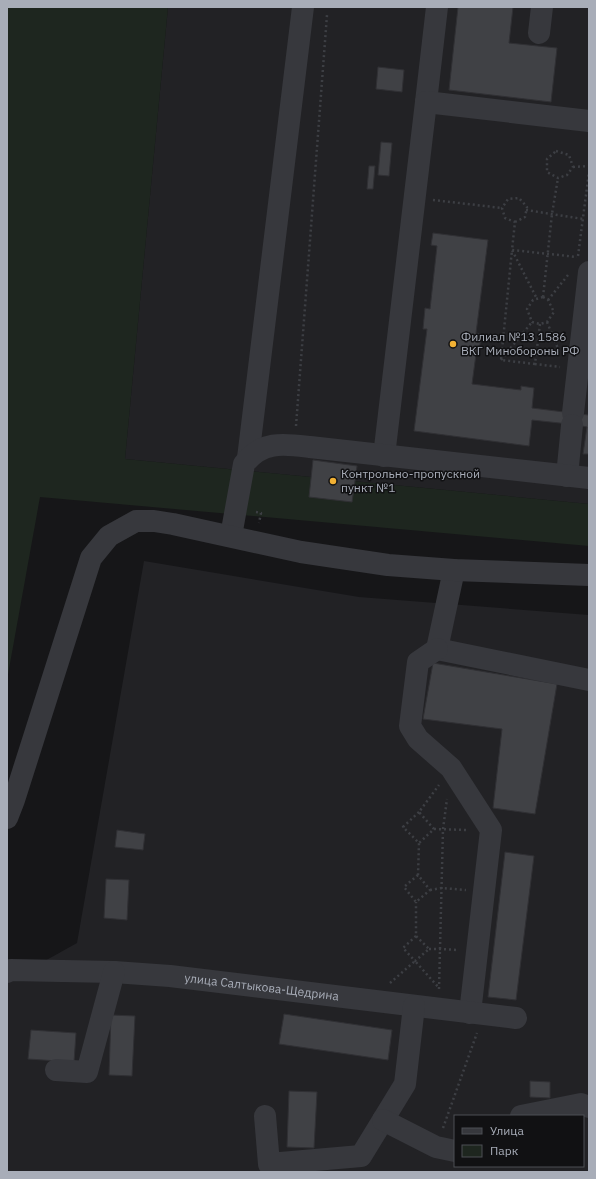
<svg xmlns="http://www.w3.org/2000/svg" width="596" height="1179" font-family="'IBM Plex Sans',sans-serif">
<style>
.built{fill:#222225;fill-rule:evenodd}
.green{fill:#1e261f}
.building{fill:#404145;stroke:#303034}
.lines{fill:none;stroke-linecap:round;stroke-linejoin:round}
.path{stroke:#3d3f44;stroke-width:2.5;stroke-dasharray:2 3;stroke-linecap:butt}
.minor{stroke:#37383d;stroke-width:22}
.poi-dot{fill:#f2b134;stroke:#111113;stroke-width:1.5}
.labels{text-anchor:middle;stroke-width:3;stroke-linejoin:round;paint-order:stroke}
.poi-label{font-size:12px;fill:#a8adb8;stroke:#111113;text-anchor:start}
.street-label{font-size:12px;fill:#a8adb8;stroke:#111113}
</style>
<rect width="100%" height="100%" fill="#161618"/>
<!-- built -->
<g class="built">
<polygon points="168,7 589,7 589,504 125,459"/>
<path d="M144,561L359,597L589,615V1172H7V982L77,943ZM455,1116H583V1166H455Z"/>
</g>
<!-- green -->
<polygon class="green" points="7,7 168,7 125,459 589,504 589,546 40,497 7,680"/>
<!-- building -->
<g class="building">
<polygon points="458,7 513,7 509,43 557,48 551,102 449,90"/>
<polygon points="378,67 404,70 402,92 376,89"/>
<polygon points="381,142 392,143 389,176 378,175"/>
<polygon points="369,166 375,166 373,189 367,189"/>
<polygon points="433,233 488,240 476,333 481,334 479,354 476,354 472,384 521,390 521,386 534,388 532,408 588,415 589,408 589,454 583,454 587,427 578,425 532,420 529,446 414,431 427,329 423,329 425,308 430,309 437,246 431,245"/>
<polygon points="313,460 357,466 352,502 309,497"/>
<polygon points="433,663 557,684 535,814 493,808 502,729 423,719"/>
<polygon points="117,830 145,834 143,850 115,847"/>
<polygon points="505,852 534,856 516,1000 488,997"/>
<polygon points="106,879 129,880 127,920 104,918"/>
<polygon points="284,1014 392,1030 388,1060 279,1044"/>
<polygon points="111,1015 135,1016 132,1076 109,1075"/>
<polygon points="31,1030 76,1033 74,1062 28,1059"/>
<polygon points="530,1081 550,1082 550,1098 530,1097"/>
<polygon points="289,1091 317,1092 314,1148 287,1147"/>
</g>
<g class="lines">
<!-- path -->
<g class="path">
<polygon points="556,151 569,155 573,167 567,175 558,178 547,172 547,159"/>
<polyline points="573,167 589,166"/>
<polyline points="433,200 502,208"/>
<polyline points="526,210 583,219"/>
<polyline points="515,222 525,217 527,207 519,198 508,199 502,208 505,218 515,222 512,250 537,299"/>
<polyline points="578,256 589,172"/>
<polyline points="543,297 552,214 558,178"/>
<polygon points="543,297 548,300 554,312 547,322 540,324 532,322 527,309 533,300"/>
<polyline points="548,300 568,275"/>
<polyline points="547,322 559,351"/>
<polyline points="540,324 535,364 560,367"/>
<polyline points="501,360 532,322"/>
<polyline points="535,364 501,360 512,250 577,257"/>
<polyline points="296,426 327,15"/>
<polyline points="256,512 261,513 259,523"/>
<polyline points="419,812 403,827 419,843 434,829 419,812 439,785"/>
<polyline points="434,829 467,830"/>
<polyline points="418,875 404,887 416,902 430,890 418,875 419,843"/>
<polyline points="430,890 442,888 466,890"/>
<polyline points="416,936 403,948 415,961 429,949 416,936 416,902"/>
<polyline points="429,949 440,949 458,950"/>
<polyline points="390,983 415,961 439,988"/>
<polyline points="439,989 443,829 447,799"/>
<polyline points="443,1128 477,1033"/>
</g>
<!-- minor -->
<g class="minor">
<polyline points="539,33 542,7"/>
<polyline points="426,102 437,7"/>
<polyline points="573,413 589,272"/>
<polyline points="384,456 426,102 589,121"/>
<polyline points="248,458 303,7"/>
<polyline points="567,476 572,425"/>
<path d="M231,536L244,464C262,440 285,444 310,447L589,478"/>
<polyline points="454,570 437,649 589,680"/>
<polyline points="437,649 418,662 410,726 418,739 451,768 491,830 470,1013"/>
<polyline points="7,818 14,800 91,558 109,536 136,521 154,521 173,524 301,552 388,565 454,570 589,575"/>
<path id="s1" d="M7,972L11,970L114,972L170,976L516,1018"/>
<polyline points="56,1070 87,1072 114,972"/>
<polyline points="265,1116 269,1164 361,1156 405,1084 414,1006"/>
<polyline points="521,1116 581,1104 589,1107"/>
<polyline points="383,1120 436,1147 455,1151"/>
</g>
</g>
<!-- markers -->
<g class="poi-dot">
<circle cx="453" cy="344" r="4"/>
<circle cx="333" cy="481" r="4"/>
</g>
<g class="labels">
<!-- poi labels -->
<g class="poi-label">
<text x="461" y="341">Филиал №13 1586<tspan x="461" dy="14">ВКГ Минобороны РФ</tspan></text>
<text x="341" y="478">Контрольно-пропускной<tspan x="341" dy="14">пункт №1</tspan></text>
</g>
<!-- street labels -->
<g class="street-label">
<text dy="4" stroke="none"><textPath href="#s1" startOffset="256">улица Салтыкова-Щедрина</textPath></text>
</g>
</g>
<!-- border -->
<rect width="596" height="1179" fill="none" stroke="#a8adb8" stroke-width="16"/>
<!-- legend -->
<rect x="454" y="1115" width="130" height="52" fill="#111113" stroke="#4d4f55"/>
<rect x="462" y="1128" width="20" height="6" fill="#37383d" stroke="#4d4f55"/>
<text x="490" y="1135" font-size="12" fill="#a8adb8">Улица</text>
<rect x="462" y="1145" width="20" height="12" fill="#1e261f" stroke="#4d4f55"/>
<text x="490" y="1155" font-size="12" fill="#a8adb8">Парк</text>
</svg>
